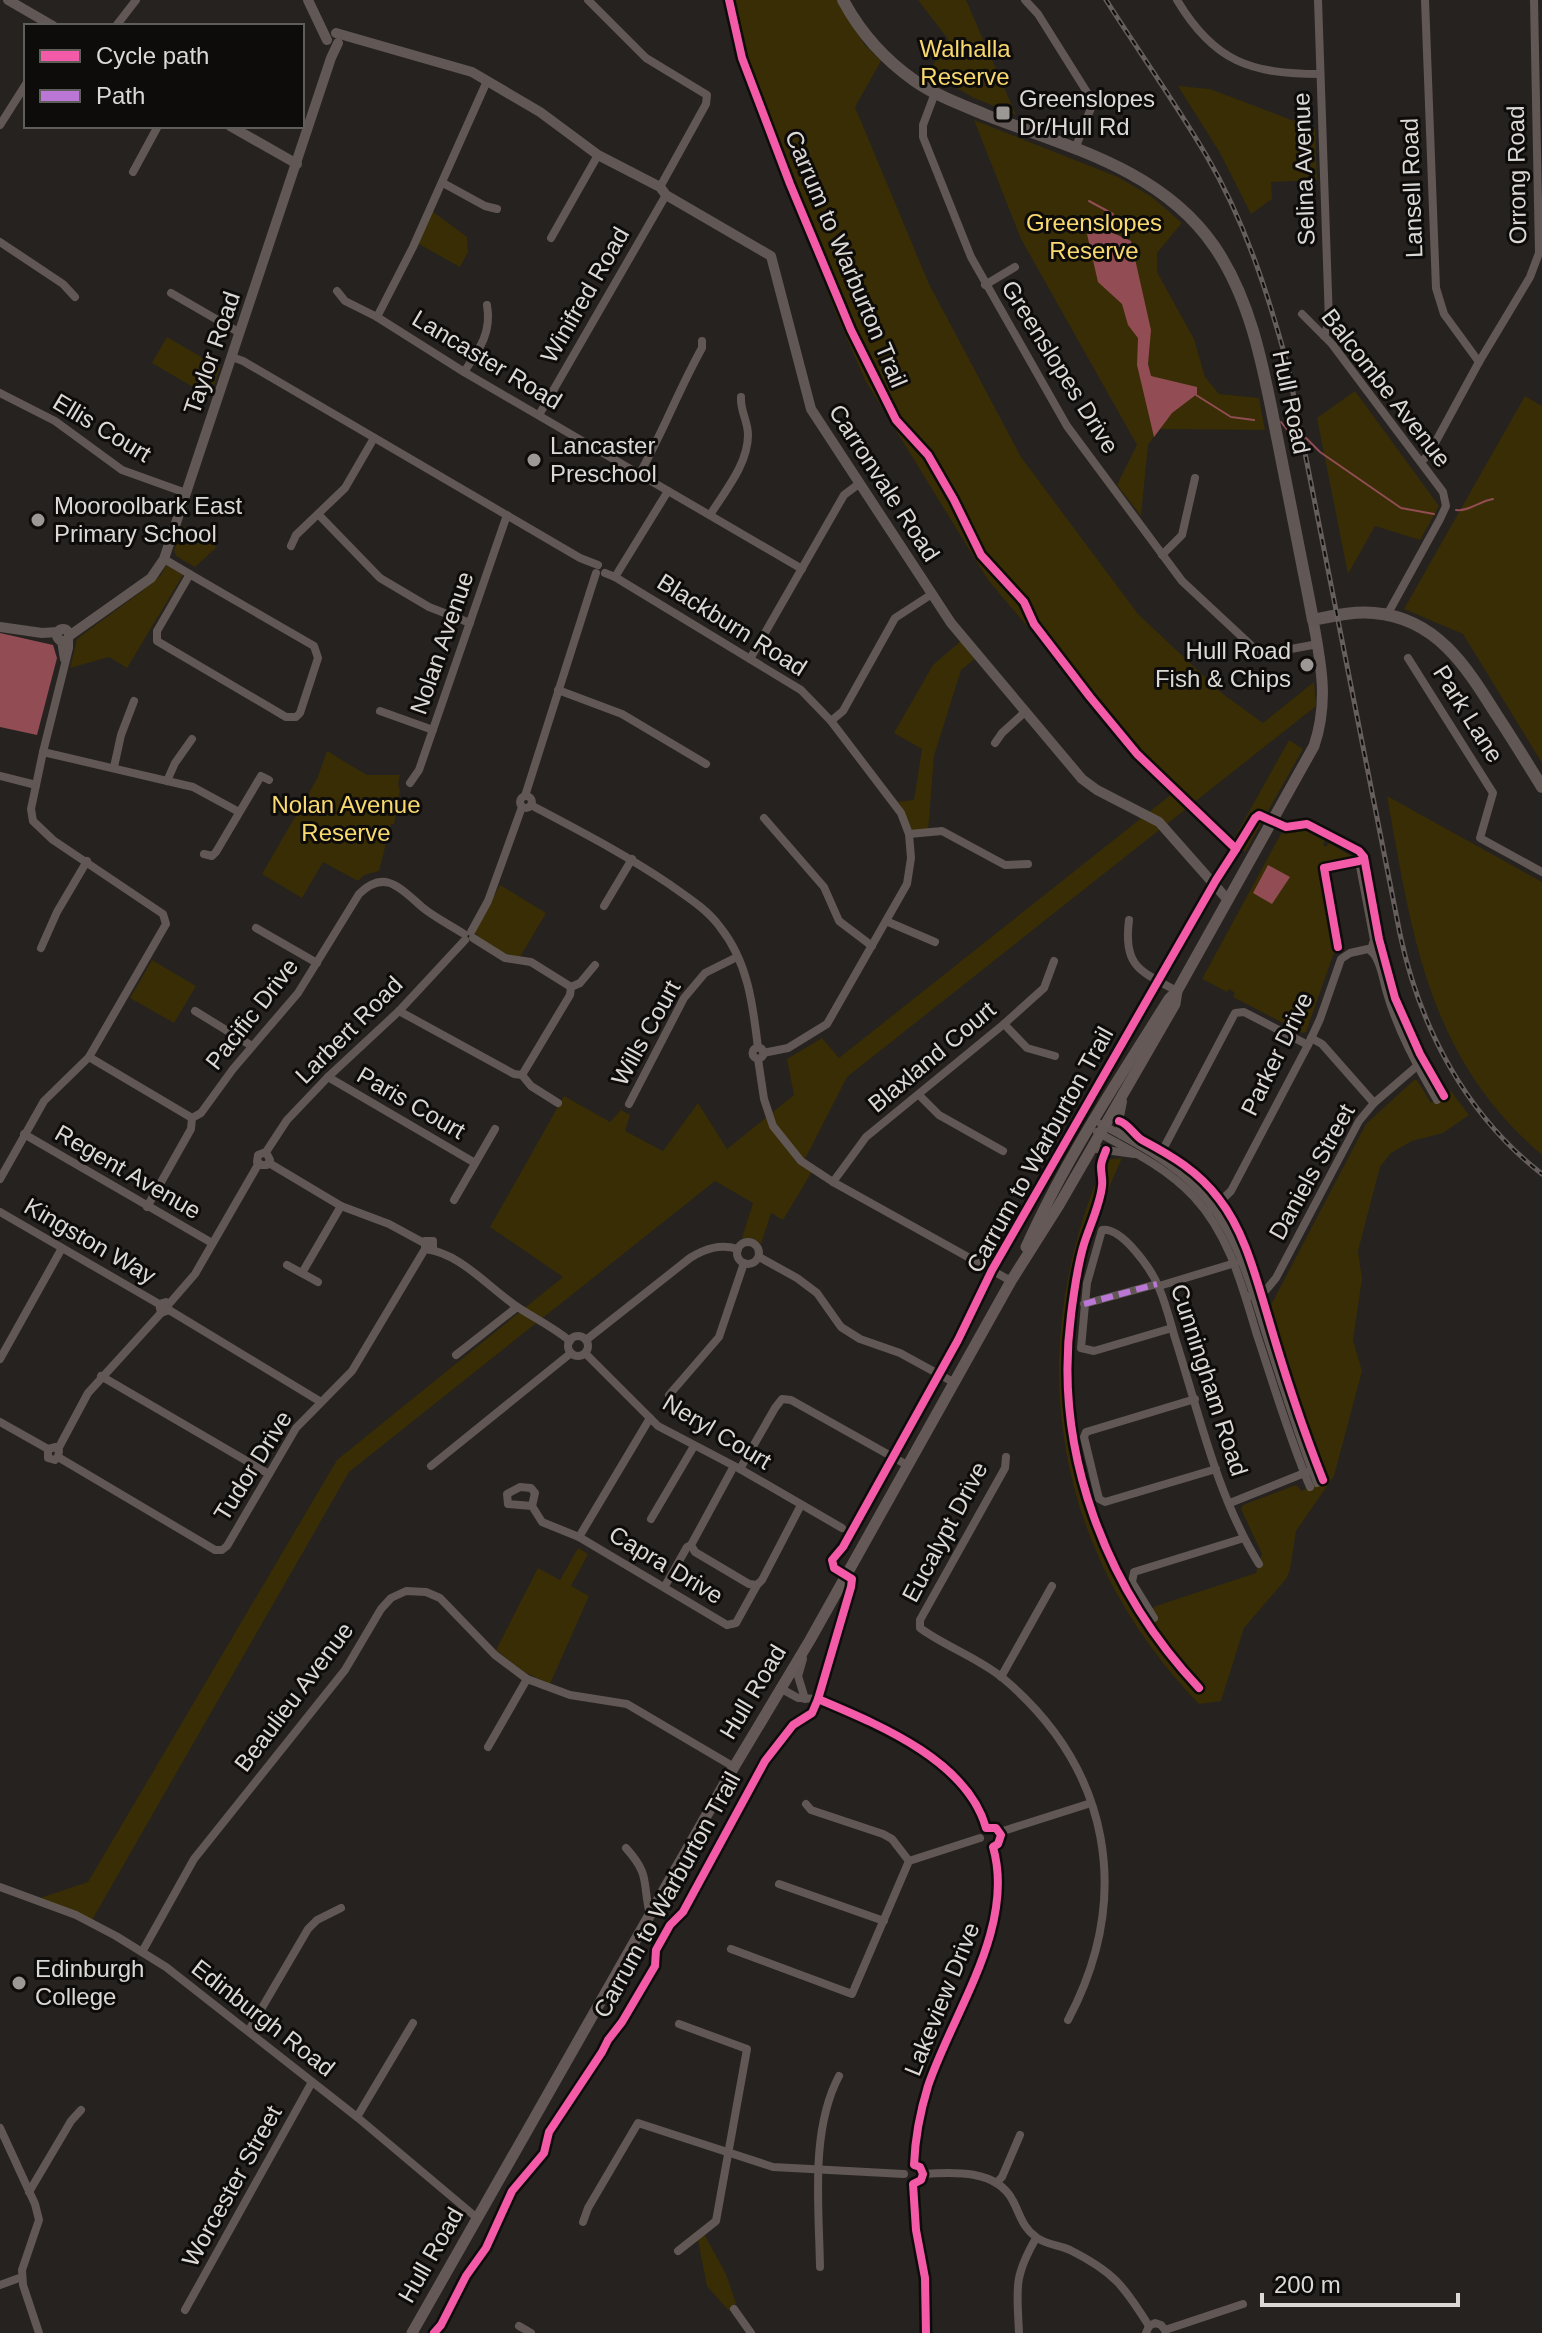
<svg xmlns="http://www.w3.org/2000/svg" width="1542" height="2333" font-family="Helvetica,sans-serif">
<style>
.green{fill:#382d04}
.water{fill:#914d53}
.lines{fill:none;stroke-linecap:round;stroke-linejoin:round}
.stream{stroke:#914d53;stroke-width:2}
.minor{stroke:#615754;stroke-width:8}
.tertiary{stroke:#615754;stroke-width:10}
.secondary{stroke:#645956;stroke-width:11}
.primary{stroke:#615754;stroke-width:12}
.rail-casing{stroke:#655e5c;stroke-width:5}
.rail{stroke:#0e0c0a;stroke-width:2;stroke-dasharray:6;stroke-linecap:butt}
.quiet{stroke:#ba77d6;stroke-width:6;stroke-dasharray:12 6;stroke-linecap:butt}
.cycleway-casing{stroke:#0e0c0a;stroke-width:13}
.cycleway{stroke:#f35aa7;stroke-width:8}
.poi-dot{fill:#9b9896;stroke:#0e0c0a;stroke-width:3}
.labels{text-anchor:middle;stroke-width:6;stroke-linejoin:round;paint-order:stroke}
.park-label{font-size:24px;fill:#f8d96f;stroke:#0e0c0a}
.poi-label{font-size:24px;fill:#dbd8d5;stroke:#0e0c0a;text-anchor:start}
.street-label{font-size:24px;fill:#dbd8d5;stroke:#0e0c0a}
</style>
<rect width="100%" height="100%" fill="#252220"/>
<!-- green -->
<g class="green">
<polygon points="724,0 837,0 864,44 881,61 855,107 929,284 1021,457 1138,614 1223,694 1263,723 1314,682 1316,706 847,1077 803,1163 813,1170 783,1220 771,1213 761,1244 752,1238 742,1238 753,1203 715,1181 349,1472 92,1920 37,1899 88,1882 337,1460 563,1277 490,1227 564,1096 610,1122 621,1110 630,1115 625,1131 663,1151 698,1103 727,1149 794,1095 787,1059 822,1038 839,1058 1173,793 1138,757 988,580 865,380 835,311 740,61"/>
<polygon points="918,0 966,0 1016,115 974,98 929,72 948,39"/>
<polygon points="1178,86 1210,89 1315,129 1317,180 1271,182 1272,199 1251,214 1220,153"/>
<polygon points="974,120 1118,177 1152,197 1182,223 1157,253 1157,272 1194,339 1205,377 1219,394 1259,398 1265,430 1160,429 1148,445 1141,516 1117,485 1137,445 1021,239"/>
<polygon points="432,211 467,237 468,252 460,267 417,243"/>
<polygon points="167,337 220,368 210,397 152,363"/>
<polygon points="1355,391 1439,506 1420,540 1375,526 1348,574 1317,418"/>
<polygon points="1525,396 1542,406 1542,763 1463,634 1404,609"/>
<polygon points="183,526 217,547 195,567 176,556 174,551"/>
<polygon points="166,565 183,575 127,668 109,657 70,668 77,639 142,591 161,575"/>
<polygon points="962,640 977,657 961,670 934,756 928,831 910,832 896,802 914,800 922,749 894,733 933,665"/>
<polygon points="1289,740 1303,749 1245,852 1232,842"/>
<polygon points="327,751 367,775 400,775 398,784 400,791 394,824 391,824 379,871 364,875 358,881 323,862 302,898 262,874 317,779"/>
<path d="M1387,796L1542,882V1155C1428,1058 1412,935 1387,796Z"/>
<polygon points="1297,826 1325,841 1323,845 1326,847 1329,843 1355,858 1319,865 1335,950 1306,1032 1302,1033 1233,997 1235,993 1229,989 1227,992 1202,979 1283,830"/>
<path d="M500,885L546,913L520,957C506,955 481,946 475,931Z"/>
<polygon points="152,960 196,986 174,1023 130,998"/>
<path d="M1414,1080H1417L1431,1103L1451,1091L1469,1115L1443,1133L1412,1141L1391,1153L1380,1167L1358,1251L1362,1279L1353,1340L1362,1371L1334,1476L1296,1531L1290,1570L1286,1579L1244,1628L1221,1701L1199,1704C1052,1551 1021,1353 1105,1160L1122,1158C1062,1286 1055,1436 1118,1565C1126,1581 1137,1596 1146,1612L1156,1606L1256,1573L1262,1554L1241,1509L1243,1505L1296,1485L1302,1491L1328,1477L1310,1430L1271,1308L1272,1303L1366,1124Z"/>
<polygon points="578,1548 588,1554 571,1586 589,1596 550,1684 524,1672 496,1650 538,1568 560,1580"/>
<polygon points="704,2234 726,2274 736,2303 729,2311 707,2286 698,2240"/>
</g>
<!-- water -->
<g class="water">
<polygon points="1095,225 1131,241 1151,330 1148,364 1151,376 1197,387 1197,394 1172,413 1154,437 1137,365 1138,338 1128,325 1122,304 1098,282 1087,234"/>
<polygon points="0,633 53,645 57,658 37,735 0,727"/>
<polygon points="1268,865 1290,877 1272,904 1253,893"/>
</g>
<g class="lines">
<!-- stream -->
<g class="stream">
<polyline points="1089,201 1113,214 1110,231"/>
<polyline points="1196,395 1231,417 1254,420"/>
<polyline points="1281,422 1293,437"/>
<polyline points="1306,438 1320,452 1401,508 1434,514"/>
<path d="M1456,510C1468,512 1480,501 1493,499"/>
</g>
<!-- minor -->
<g class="minor">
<polyline points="588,0 646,58 707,95 706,104 660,187"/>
<polyline points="1025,0 1038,14 1090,97 1091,108 1075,149"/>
<path d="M1177,0C1214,62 1251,74 1320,74"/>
<polyline points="1318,0 1329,322 1324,336"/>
<polyline points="1425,0 1436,288 1444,314 1479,362"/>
<polyline points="116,26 136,0"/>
<polyline points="487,81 413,247 377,317 464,372 802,569"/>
<polyline points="935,93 923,125 923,137 971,257 1067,426 1182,581 1255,649 1264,654 1318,644"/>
<polyline points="0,125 26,84"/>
<polyline points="133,172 158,126"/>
<polyline points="443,183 485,206 497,209"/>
<polyline points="551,238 598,155"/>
<polyline points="0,242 63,284 75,297"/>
<polyline points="985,285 1015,267"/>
<polyline points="337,291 345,301 377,317"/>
<polyline points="171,293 240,333"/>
<polyline points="1302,314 1332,344 1443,492 1446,506 1440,519 1387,615"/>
<polyline points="232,357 243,361 580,558 598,565"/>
<path d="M464,372C479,350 492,333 487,305"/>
<polyline points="0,393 55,421 122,470 186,493"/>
<polyline points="539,415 666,195"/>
<polyline points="1421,462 1429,454 1479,362 1530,277 1539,253 1534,0"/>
<path d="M640,473C663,432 679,389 702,348V341"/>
<polyline points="318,514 380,578 429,607 470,623"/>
<path d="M710,515C725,491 748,464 748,435C748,421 740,411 741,397"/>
<polyline points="291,546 296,535 345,488 374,438"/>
<polyline points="1162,555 1182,535 1195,478"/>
<polyline points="164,559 198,579 314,646 318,658 300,713 296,717 286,717 157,641 157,631 190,574"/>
<polyline points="605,573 615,577 801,690 831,721 901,813 909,834 911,858 907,884 827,1024 788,1048 763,1053"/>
<polyline points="615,577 668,491"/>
<polyline points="61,641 64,659"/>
<polyline points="1408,658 1493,793 1480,838 1542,872"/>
<polyline points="750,659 844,495 860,483"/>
<polyline points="558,690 622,714 706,764"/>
<polyline points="380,711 433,730"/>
<polyline points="831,721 843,711 895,618 932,594"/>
<polyline points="995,743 1002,733 1026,711"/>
<polyline points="43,752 193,787 239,812"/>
<polyline points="114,767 121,735 134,701"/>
<polyline points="0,776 36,785"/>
<polyline points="167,781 175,763 192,739"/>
<polyline points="410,783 419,770 507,515"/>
<circle cx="526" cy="802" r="6"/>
<polyline points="525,796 596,573"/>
<path d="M531,805C578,830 625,854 669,884C687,897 707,909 720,927C748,962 753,1005 758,1048"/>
<polyline points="764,818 824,887 839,921 872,946"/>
<polyline points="909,834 942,831 1005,865 1028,864"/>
<polyline points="204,854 212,856 216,852 261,776 269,780"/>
<polyline points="1359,861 1374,940 1371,950"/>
<polyline points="604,906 632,859"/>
<path d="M1129,920C1123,967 1140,971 1177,991"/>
<polyline points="886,921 935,942"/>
<polyline points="256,928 317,963"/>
<polyline points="471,932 488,901 522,807"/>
<polyline points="41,948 57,912 87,861"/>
<polyline points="571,987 580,983 595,965"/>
<polyline points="195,1011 252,1046"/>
<polyline points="399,1011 514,1074 522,1075 570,995 571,987 531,962 505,958 473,938"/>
<polyline points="1004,1024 1027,1048 1055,1056"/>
<polyline points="1311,1038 1322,1044 1374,1103"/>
<circle cx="758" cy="1053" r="5.5"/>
<path d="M89,1057L192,1118L201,1113L233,1069L298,993L359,894C385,868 401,889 422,907C434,917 450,925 464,934"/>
<polyline points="758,1059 764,1099 773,1126 801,1161 833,1182 1011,1281"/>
<polyline points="522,1075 531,1086 558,1103"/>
<polyline points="328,1077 475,1163"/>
<polyline points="919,1095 939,1115 1003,1151"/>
<polyline points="629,1104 684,998 705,973 737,957"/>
<path d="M1101,1124C1135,1143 1170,1160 1197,1189C1237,1230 1250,1284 1267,1337C1283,1386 1298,1435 1317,1483"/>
<path d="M1097,1132C1132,1151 1167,1168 1194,1197C1230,1236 1242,1286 1257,1335C1274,1386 1289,1437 1310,1487"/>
<polyline points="24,1134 212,1243"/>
<polyline points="1121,1135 1119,1121 1123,1102"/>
<polyline points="1091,1148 1134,1154"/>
<polyline points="266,1152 270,1160 267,1165 261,1165 257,1162 258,1155 266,1152 287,1120 328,1077 399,1011 465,940"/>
<polyline points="1159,1157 1235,1013 1244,1012 1308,1045"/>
<polyline points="269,1163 341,1206 389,1224 424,1243"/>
<polyline points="0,1179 44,1101 89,1057 166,924 163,914 53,840 33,821 31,809 43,752 69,648 69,638"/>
<polyline points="833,1182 866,1137 1004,1024 1044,988 1054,961"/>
<polyline points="454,1200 495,1129"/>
<polyline points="147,1207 191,1129 192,1118"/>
<polyline points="0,1212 159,1304 166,1302 169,1310 161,1313 159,1304"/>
<path d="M1208,1213L1231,1191L1308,1045L1320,1019L1341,959L1350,953L1368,949C1380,955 1383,980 1387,993C1398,1031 1417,1066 1437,1100"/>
<circle cx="748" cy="1253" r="11"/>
<path d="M433,1249V1241H425V1249C460,1253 487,1286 516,1306C534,1318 553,1327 570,1341"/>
<polyline points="759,1257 797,1278 817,1293 841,1327 860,1339 900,1353 953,1382"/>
<polyline points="287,1265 318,1282"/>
<polyline points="302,1273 341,1206"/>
<polyline points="1159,1286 1235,1263"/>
<polyline points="1250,1296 1266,1290 1276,1278 1359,1121 1374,1103 1417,1066"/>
<polyline points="169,1304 195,1274 259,1163"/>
<polyline points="1084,1304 1157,1284"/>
<polyline points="169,1310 321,1402"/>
<path d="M1172,1328L1094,1351L1081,1348L1087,1283L1102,1230C1122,1227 1152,1270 1159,1288C1166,1304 1170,1321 1175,1338C1199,1413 1217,1496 1259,1564"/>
<circle cx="578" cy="1346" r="10"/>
<path d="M586,1340L690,1258C706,1248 720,1244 738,1249"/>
<polyline points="585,1353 658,1426 740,1469 842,1528"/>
<polyline points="456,1355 517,1307"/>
<polyline points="0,1359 62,1248"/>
<polyline points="101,1376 269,1474"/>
<polyline points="669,1395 719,1337 744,1263"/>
<polyline points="1195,1399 1086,1432 1084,1437 1099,1499 1105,1502 1216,1469"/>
<polyline points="0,1422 48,1449 56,1447 59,1451 58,1457 55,1460 48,1458 48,1449"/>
<polyline points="58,1449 88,1393 161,1313"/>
<polyline points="58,1457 215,1550 222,1550 227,1546 296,1428 352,1371 425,1249"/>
<path d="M1006,1457L1005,1468L920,1620V1628C946,1647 979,1658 1004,1679C1111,1770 1133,1897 1068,2020"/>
<polyline points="431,1466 571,1353"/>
<polyline points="734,1466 691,1545 695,1552 749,1584 757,1585 762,1580 801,1505"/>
<polyline points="740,1469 775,1408 782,1399 791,1400 907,1465"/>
<polyline points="1230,1503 1307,1472"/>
<polyline points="532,1506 508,1504 507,1494 520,1487 531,1488 535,1493 532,1506 542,1522 579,1537 727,1625 736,1623 757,1585"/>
<polyline points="651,1519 694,1446"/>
<polyline points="579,1537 650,1418"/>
<polyline points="665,1586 687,1547 691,1545"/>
<polyline points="1154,1618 1132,1582 1134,1572 1244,1538"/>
<polyline points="803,1659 798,1676 805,1699"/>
<polyline points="1001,1677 1052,1586"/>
<polyline points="780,1688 798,1698 818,1699 855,1715 934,1758 962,1786 974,1803 986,1828"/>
<polyline points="488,1747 527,1679"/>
<polyline points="806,1804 811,1810 883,1834 892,1839 909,1861"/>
<polyline points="1000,1832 1091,1803"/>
<path d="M626,1848C651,1876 642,1882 650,1915"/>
<polyline points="779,1884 884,1921"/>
<polyline points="0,1887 76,1915 116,1936 166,1967 357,2117 477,2218"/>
<polyline points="731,1949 852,1994 909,1861 980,1838"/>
<polyline points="142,1952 194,1859 345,1670 381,1609 391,1598 406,1591 426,1592 440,1598 495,1655 527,1679 570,1695 627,1704 734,1767"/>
<polyline points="249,2030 308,1929 317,1920 341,1908"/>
<polyline points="357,2117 413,2023"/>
<polyline points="0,2128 35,2204 39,2220 22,2270 23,2285 39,2333"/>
<path d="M914,2165C915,2138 920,2112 928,2086C953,2012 1016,1927 993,1847"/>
<path d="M923,2174C953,2172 997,2169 1013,2201C1020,2214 1022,2227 1036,2237C1046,2245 1059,2245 1070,2250C1114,2272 1124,2286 1149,2326"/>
<polyline points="996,2183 1002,2177 1020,2135"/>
<polyline points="913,2184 916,2230 925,2278 926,2333"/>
<polyline points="29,2192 71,2121 81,2110"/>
<polyline points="583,2222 588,2208 638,2123 773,2167 904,2174"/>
<polyline points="678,2251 716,2221 747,2049 679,2024"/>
<path d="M820,2267C819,2206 810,2131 839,2076"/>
<polyline points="0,2285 22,2277"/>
<polyline points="734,2309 751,2333"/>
<polyline points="185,2310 312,2082"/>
<polyline points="519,2326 531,2333"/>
<polyline points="1165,2330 1243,2304"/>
<path d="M1019,2333C1017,2288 1013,2278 1036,2238"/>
<polyline points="1146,2333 1149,2326 1155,2323 1161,2325 1165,2330"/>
</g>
<!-- tertiary -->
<g class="tertiary">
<polyline points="8,0 53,26"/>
<polyline points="308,0 327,40"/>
<polyline points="336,33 472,72 540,112 598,155 660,187 666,195 771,256 811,409 951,623 1082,779 1097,790 1159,822 1227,899"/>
<polyline points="230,126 297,164"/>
<polyline points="0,627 42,633 58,632"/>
<circle cx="63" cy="635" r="6"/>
<polyline points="69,636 151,578 164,559 331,58 338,43"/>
</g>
<!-- secondary -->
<g class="secondary">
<path d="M1026,1247C1065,1160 1118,1080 1169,999L1177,991L1314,746C1329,702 1321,663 1313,620"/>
<polyline points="412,2333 734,1767 810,1640 1011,1281 1059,1205 1175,1004 1177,991"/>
</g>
<!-- primary -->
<path class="primary" d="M843,0C860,32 885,60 915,81C937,96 962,105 986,115C1068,147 1161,169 1214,246C1254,304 1265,378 1279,447C1290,504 1302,562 1313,620C1333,616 1354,611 1374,613C1436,618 1466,666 1496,714C1512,738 1527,763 1542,787"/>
<!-- rail casing -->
<g class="rail-casing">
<path id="rail" d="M1106,0C1139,52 1175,102 1206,155C1245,221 1268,294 1288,367L1400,934C1420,1028 1466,1115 1542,1174"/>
</g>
<!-- rail -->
<use href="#rail" class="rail"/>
<!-- quiet -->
<polyline class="quiet" points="1084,1304 1157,1284"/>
<!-- cycleway casing -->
<g class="cycleway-casing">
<g id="cycleway">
<polyline points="1236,849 1255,818 1259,815 1286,827 1307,824 1359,851 1364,857 1379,939 1395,998 1420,1054 1444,1096"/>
<polyline points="1338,947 1324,868 1359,861"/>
<path d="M1119,1121C1129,1124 1133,1134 1142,1140C1172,1156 1198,1171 1219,1199C1245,1232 1256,1278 1268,1317C1284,1372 1302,1427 1323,1480"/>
<path d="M1106,1150C1104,1156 1101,1161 1101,1167C1101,1173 1103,1180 1102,1186C1100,1205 1090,1225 1084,1244C1077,1267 1074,1291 1071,1315C1053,1452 1106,1589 1199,1688"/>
<path d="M818,1699C877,1724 967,1760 986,1828H996L1001,1835L998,1844L993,1847C1016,1927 953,2012 928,2086C920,2112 915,2138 914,2165L920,2167L923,2174L921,2180L913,2184L916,2230L925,2278L926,2333"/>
<polyline points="434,2333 441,2325 466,2276 486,2248 512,2191 544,2153 549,2132 602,2052 608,2040 622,2022 655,1966 656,1950 670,1925 683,1912 765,1761 793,1725 812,1713 818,1699 851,1587 852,1579 834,1568 832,1560 843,1547 958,1340 992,1270 1216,880 1236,849 1137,754 1090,697 1034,624 1024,602 981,555 954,500 928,455 896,420 851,330 790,184 742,58 729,0"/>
</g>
</g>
<!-- cycleway -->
<use href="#cycleway" class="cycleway"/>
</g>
<!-- markers -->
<g class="poi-dot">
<rect x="995" y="105" width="16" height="16" rx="4"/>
<circle cx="534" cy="460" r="8"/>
<circle cx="38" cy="520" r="8"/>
<circle cx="1307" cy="665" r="8"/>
<circle cx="19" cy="1983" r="8"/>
</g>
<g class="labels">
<!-- park labels -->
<g class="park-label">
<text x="965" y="57">Walhalla<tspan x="965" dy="28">Reserve</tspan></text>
<text x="1094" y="231">Greenslopes<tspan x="1094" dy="28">Reserve</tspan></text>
<text x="346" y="813">Nolan Avenue<tspan x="346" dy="28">Reserve</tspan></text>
</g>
<!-- poi labels -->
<g class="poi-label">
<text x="1019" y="107">Greenslopes<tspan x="1019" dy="28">Dr/Hull Rd</tspan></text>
<text x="550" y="454">Lancaster<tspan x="550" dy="28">Preschool</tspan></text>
<text x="54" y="514">Mooroolbark East<tspan x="54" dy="28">Primary School</tspan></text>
<text x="1291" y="659" text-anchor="end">Hull Road<tspan x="1291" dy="28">Fish &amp; Chips</tspan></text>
<text x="35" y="1977">Edinburgh<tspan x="35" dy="28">College</tspan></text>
</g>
<!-- street labels -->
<g class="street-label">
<text transform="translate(1304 169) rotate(-92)" y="8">Selina Avenue</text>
<text transform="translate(1517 175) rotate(-91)" y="8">Orrong Road</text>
<text transform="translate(1412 188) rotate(-92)" y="8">Lansell Road</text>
<text transform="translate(846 259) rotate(67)" y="8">Carrum to Warburton Trail</text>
<text transform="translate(585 295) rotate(-60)" y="8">Winifred Road</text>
<text transform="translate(212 353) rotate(-71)" y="8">Taylor Road</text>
<text transform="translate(487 360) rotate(31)" y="8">Lancaster Road</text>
<text transform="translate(1060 367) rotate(58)" y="8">Greenslopes Drive</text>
<text transform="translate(1386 388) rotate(52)" y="8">Balcombe Avenue</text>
<text transform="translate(1291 402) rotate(78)" y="8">Hull Road</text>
<text transform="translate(102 428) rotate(31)" y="8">Ellis Court</text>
<text transform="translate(884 483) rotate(57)" y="8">Carronvale Road</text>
<text transform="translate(732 625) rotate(32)" y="8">Blackburn Road</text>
<text transform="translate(442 643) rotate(-71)" y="8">Nolan Avenue</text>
<text transform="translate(1468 714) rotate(58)" y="8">Park Lane</text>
<text transform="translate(252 1014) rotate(-52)" y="8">Pacific Drive</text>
<text transform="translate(349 1030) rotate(-45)" y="8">Larbert Road</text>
<text transform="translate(646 1033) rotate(-61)" y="8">Wills Court</text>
<text transform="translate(1277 1054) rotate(-64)" y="8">Parker Drive</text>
<text transform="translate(932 1057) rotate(-40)" y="8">Blaxland Court</text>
<text transform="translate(411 1103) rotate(30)" y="8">Paris Court</text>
<text transform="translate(1040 1150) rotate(-61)" y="8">Carrum to Warburton Trail</text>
<text transform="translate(128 1172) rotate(30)" y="8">Regent Avenue</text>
<text transform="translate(1312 1172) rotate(-61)" y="8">Daniels Street</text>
<text transform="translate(90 1241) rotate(30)" y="8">Kingston Way</text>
<text transform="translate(1209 1380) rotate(72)" y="8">Cunningham Road</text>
<text transform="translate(717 1432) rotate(31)" y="8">Neryl Court</text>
<text transform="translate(253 1466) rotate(-58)" y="8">Tudor Drive</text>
<text transform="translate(945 1532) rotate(-62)" y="8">Eucalypt Drive</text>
<text transform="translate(666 1565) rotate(31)" y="8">Capra Drive</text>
<text transform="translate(753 1692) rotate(-59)" y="8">Hull Road</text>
<text transform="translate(294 1697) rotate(-53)" y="8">Beaulieu Avenue</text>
<text transform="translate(667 1895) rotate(-61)" y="8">Carrum to Warburton Trail</text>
<text transform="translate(942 1999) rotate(-68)" y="8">Lakeview Drive</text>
<text transform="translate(263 2018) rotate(38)" y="8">Edinburgh Road</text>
<text transform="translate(232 2186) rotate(-61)" y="8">Worcester Street</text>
<text transform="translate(431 2255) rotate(-60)" y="8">Hull Road</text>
</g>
</g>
<!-- legend -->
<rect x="24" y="24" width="280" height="104" fill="#0e0c0a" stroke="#605e5b" stroke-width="2"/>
<rect x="40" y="50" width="40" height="12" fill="#f35aa7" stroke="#605e5b" stroke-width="2"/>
<text x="96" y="64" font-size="24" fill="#dbd8d5">Cycle path</text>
<rect x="40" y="90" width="40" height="12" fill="#ba77d6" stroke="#605e5b" stroke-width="2"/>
<text x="96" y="104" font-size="24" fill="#dbd8d5">Path</text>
<!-- scale -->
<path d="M1262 2293v12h196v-12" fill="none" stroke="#dbd8d5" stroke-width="4"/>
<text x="1274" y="2293" font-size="24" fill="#dbd8d5" stroke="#0e0c0a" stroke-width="6" paint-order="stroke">200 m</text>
</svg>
